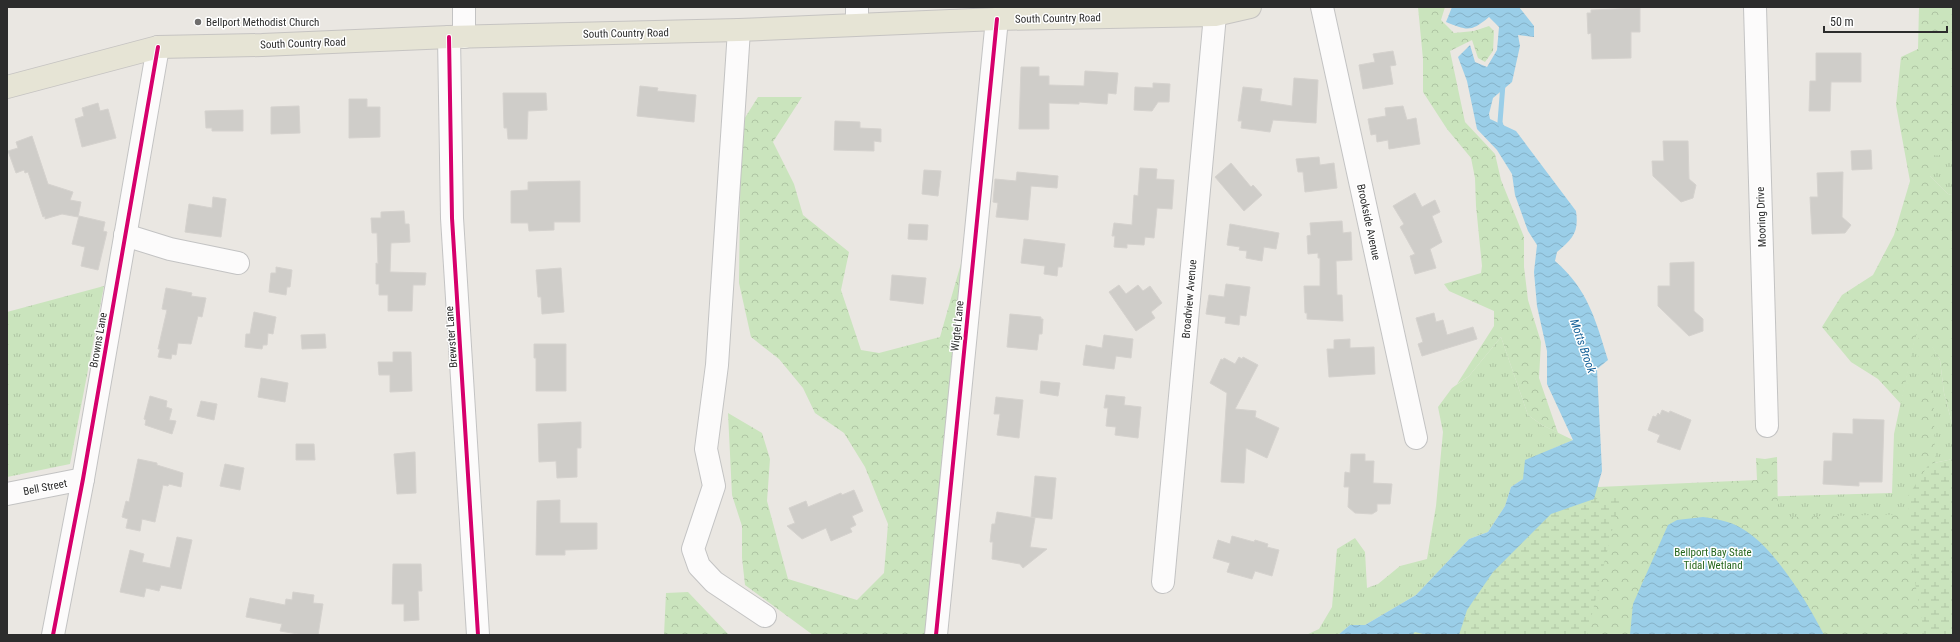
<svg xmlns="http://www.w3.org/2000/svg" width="1960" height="642" font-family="'Roboto Condensed',sans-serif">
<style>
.grass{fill:url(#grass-tufts)}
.forest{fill:url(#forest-crowns)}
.wetland{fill:url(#wetland-marsh)}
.water{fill:url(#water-waves)}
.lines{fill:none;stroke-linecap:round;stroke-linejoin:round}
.stream{stroke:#9acee8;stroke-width:5}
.building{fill:#cfcdc9;stroke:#d5d2ce}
.minor-casing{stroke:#c3c3c3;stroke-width:24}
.major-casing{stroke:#c6c4c2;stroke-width:24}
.minor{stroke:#fcfbfb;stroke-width:22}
.major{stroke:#e6e4d5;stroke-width:22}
.cycleway-casing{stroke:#fff;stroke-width:6}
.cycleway{stroke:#d6006c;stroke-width:4}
.poi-dot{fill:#6e6d6c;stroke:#fff;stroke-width:1.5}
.labels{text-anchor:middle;stroke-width:3;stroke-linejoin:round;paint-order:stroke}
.street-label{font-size:11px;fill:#2c2c2c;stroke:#fff}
.poi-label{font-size:11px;fill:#2c2c2c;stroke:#fff;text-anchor:start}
.park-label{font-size:11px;fill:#27671e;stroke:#fff}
.water-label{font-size:12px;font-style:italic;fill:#136098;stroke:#fff}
</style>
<defs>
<pattern id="grass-tufts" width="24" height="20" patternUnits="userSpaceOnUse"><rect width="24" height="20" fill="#cae4bd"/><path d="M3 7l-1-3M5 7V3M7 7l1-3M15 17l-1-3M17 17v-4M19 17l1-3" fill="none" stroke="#aec4a3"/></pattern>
<pattern id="forest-crowns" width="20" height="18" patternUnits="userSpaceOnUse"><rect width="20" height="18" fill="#cae4bd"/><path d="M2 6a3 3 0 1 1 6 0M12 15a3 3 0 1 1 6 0" fill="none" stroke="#aec4a3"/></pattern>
<pattern id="wetland-marsh" width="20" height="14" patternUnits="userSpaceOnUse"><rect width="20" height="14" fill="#cae4bd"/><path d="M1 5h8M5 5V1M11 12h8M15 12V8" fill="none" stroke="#aec4a3"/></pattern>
<pattern id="water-waves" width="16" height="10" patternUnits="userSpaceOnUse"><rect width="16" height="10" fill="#9acee8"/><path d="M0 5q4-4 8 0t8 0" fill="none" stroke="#85b1c7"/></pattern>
</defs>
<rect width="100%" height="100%" fill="#eae7e2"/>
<!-- grass -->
<g class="grass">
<polygon points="1953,115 1953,195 1948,194 1917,163"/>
<polygon points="104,286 70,464 7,477 7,312"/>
<polygon points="1918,322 1940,360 1944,393 1953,427 1953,459 1929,464 1913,571 1587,635 1717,498 1892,493 1894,434"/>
<polygon points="1501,337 1528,415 1542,425 1573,440 1552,449 1523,479 1511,487 1505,506 1488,532 1469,539 1416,595 1365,625 1350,625 1338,635 1306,635 1319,629 1332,607 1337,549 1355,538 1365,552 1367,588 1378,584 1400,566 1427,559 1436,506 1443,432 1438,407 1452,388 1469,376"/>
</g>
<!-- forest -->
<g class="forest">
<polygon points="1418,7 1445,7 1441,20 1454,33 1474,31 1489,26 1494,31 1493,51 1485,62 1478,58 1472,40 1450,51 1465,122 1495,154 1501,180 1524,237 1524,267 1528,300 1541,342 1539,378 1558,433 1542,425 1528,415 1501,337 1469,376 1457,384 1494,326 1494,311 1449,291 1444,284 1481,273 1482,266 1476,206 1475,178 1471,158 1447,129 1423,92 1423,59"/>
<polygon points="1919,7 1953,7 1953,154 1930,156 1930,176 1948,194 1953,195 1953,427 1944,393 1940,360 1932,347 1940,635 1367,635 1597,458 1598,487 1757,480 1756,458 1765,459 1777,457 1778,517 1921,514 1918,324 1901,404 1878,379 1851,362 1822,327 1842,295 1873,275 1894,235 1910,181 1896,105 1901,57 1918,49"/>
<polygon points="758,97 802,97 773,142 794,184 803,215 849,252 841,290 861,350 879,353 940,337 964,253 928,635 813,635 745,585 742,558 742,526 732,495 728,413 762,433 770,459 767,501 788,579 857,600 884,573 888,524 865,467 844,433 815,413 803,388 779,359 751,337 739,283 741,124"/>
<polygon points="688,592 729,635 664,635 666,593"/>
</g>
<!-- wetland -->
<g class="wetland">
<polygon points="1953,459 1953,635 1923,635 1924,632 1913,571 1908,496 1929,464"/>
<polygon points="1621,494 1587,635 1459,635 1467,610 1493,572 1551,514 1594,499"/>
</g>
<!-- water -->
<g class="water">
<path d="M1452,7H1519L1534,26V37L1518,35L1520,46L1512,82L1493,98L1489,114L1490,119L1516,131L1576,211C1579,232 1573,239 1557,252L1555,261C1588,289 1596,321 1608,360L1597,369L1602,471L1594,499L1551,514L1493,572L1467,610L1459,635H1427L1415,632L1412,635H1338L1350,625H1365L1416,595L1469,539L1488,532L1505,506L1511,487L1523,479L1525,460L1573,440L1547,384V351L1537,306L1534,272L1537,245L1528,231L1515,195L1512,174L1497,150L1477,129L1467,81L1458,57L1470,45L1475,62L1487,67L1497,50L1499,27L1489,17C1470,33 1467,30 1446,22Z"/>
<path d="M1703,517C1717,519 1729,521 1741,528C1773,545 1808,603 1824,635H1630L1633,604L1668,525L1677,520Z"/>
</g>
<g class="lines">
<!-- stream -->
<polyline class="stream" points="1502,129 1500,122 1503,84"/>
</g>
<!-- building -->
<g class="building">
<polygon points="1640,8 1640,32 1631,32 1631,58 1592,59 1591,33 1588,34 1587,13 1591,13 1591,10"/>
<polygon points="1393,51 1396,65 1390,66 1393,84 1363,89 1359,65 1375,62 1373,54"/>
<polygon points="1816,53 1861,53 1861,82 1831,82 1830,111 1809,111 1810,81 1816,81"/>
<polygon points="1021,67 1039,67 1039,76 1049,76 1049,85 1084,86 1085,71 1118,73 1116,94 1108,93 1107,104 1079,102 1079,104 1049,103 1049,129 1019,129"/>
<polygon points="1294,78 1318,80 1316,123 1273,120 1270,132 1241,128 1242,121 1238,121 1243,87 1262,89 1260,101 1292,106"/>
<polygon points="1153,83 1170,84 1169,102 1158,102 1152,111 1134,110 1135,87 1153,88"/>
<polygon points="640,86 658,88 657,91 696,95 694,122 637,116"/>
<polygon points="503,93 546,93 547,110 528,111 527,139 508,139 507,128 504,128"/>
<polygon points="349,99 367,99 367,107 380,107 380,137 349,138"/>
<polygon points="98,103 100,111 108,109 116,138 82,147 75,119 84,116 82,108"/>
<polygon points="299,106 300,133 271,134 271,107"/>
<polygon points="1403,106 1407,120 1416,118 1420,144 1389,149 1388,140 1377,142 1376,134 1371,135 1368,119 1386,116 1385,108"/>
<polygon points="243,110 243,131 212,131 212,128 206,128 205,111"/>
<polygon points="835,121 860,122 860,128 881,129 881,142 874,141 874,151 834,150"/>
<polygon points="32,136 48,184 73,192 70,200 81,202 78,217 62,214 45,219 45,216 43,217 28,172 25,173 24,170 16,173 8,151 18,148 16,142"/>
<polygon points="1663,141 1688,141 1689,179 1696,185 1693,198 1681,202 1653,176 1652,161 1664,161"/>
<polygon points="1871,150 1872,169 1852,170 1851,151"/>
<polygon points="1319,157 1320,165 1334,163 1337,188 1305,192 1303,172 1298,172 1296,159"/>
<polygon points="1231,163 1251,187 1253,185 1262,195 1244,211 1215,177"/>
<polygon points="1140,168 1157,169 1156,179 1174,180 1172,209 1157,208 1154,238 1145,237 1144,245 1127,244 1127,248 1114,247 1115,236 1112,236 1114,223 1132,225 1134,195 1138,196"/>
<polygon points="924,170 941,171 938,196 922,194"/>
<polygon points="1017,172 1058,176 1057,188 1031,186 1028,220 996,217 998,203 993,202 995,179 1016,181"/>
<polygon points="1843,172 1842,217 1851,225 1845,233 1812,234 1810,197 1818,197 1817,173"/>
<polygon points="580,181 580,222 554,222 554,230 529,231 528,223 511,223 511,191 528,190 528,182"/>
<polygon points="1415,193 1422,207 1435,200 1440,212 1432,216 1442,242 1430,249 1436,268 1415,274 1410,256 1415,254 1400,227 1404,224 1393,206"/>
<polygon points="213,197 226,199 221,237 185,232 189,204 212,208"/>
<polygon points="404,211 405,224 409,224 410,242 391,243 390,272 426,273 425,285 413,285 412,311 388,311 388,295 379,295 379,284 376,284 376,263 378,264 377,233 372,233 371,218 381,218 381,212"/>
<polygon points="79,216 105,222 103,231 107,232 98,270 81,266 85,247 72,244"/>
<polygon points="1342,221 1343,233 1351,232 1352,260 1336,261 1337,295 1342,295 1343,321 1307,319 1307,313 1305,313 1304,286 1320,286 1320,258 1318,258 1318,253 1308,254 1307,236 1311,235 1310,223"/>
<polygon points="909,224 928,225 927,240 908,239"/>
<polygon points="1230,224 1279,233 1276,249 1264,247 1262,261 1246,258 1247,251 1239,250 1240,247 1227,245"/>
<polygon points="1024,239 1065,244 1062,267 1058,267 1057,276 1044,274 1045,266 1021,263"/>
<polygon points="1694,262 1694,311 1703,319 1703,331 1689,336 1658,306 1658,286 1670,286 1670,263"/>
<polygon points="276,267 292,270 290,287 287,287 286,295 269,292 271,273 276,273"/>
<polygon points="561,268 564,312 542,314 541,297 538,297 536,270"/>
<polygon points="892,275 926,278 923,304 890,300"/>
<polygon points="1226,284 1250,287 1246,316 1240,315 1239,325 1225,323 1226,317 1206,314 1209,295 1224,297"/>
<polygon points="1119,285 1126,294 1138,285 1143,291 1150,286 1162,303 1151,312 1155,318 1136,331 1109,292"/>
<polygon points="166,288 192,293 191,296 206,298 202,317 198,316 191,344 178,343 176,355 172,354 171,359 158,357 160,349 158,349 167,310 162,309"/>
<polygon points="254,312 276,317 273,334 268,333 267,345 263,345 262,349 245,347 246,334 250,334"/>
<polygon points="1434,313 1436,322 1443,320 1447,335 1473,327 1477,339 1422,356 1418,344 1423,342 1416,318"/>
<polygon points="1010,314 1041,317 1041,319 1043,319 1042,334 1039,334 1037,350 1007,347"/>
<polygon points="325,334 326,348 302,349 301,335"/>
<polygon points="1104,335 1133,339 1131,358 1116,356 1114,369 1083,365 1086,345 1102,348"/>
<polygon points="1350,339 1350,348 1374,347 1375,374 1329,377 1327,349 1334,349 1334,340"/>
<polygon points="534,344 566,344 566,391 536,391 536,358 534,358"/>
<polygon points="393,352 411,352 412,391 390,392 390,375 379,375 378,362 393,362"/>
<polygon points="1239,357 1242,359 1243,357 1258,365 1235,409 1256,411 1255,417 1279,428 1267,458 1246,448 1244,483 1221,482 1227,393 1210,383 1221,359 1223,360 1224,358 1235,364"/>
<polygon points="261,378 288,383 285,402 258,397"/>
<polygon points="1041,381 1060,383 1058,396 1040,393"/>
<polygon points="1106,395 1125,397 1124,405 1141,407 1138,438 1115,435 1116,427 1106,426 1108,408 1104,408"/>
<polygon points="150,396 167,401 166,407 172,409 169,420 176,421 172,434 145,425 146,420 144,419"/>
<polygon points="996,397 1023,400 1019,438 997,435 1000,414 994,414"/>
<polygon points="201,401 217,404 214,420 197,416"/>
<polygon points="1662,410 1669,413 1670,411 1691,420 1680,450 1657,442 1660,435 1648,430 1653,416 1656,417 1658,413 1660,415"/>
<polygon points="1853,419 1884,420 1882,482 1859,482 1859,486 1823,484 1824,461 1832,461 1833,433 1853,434"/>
<polygon points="581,422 581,448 577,448 577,477 557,478 556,461 539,462 538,424"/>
<polygon points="296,444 314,444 315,460 296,460"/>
<polygon points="415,452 416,493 397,494 394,454"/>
<polygon points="1351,454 1365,454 1365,461 1374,461 1373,483 1392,484 1390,504 1377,504 1377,511 1372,514 1355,513 1348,507 1349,487 1344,487 1345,472 1350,473"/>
<polygon points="138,459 157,463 157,465 183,473 181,487 169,484 168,486 163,485 155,522 142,519 140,531 126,528 128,519 122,517 126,501 129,502"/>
<polygon points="225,464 244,468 240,490 220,486"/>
<polygon points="1035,476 1056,478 1052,519 1031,517"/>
<polygon points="854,490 863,511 852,516 856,525 850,528 852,532 831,541 826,528 802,539 787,526 795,523 789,508 806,501 808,507 841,493 842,495"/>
<polygon points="560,500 560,523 597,523 597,549 565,550 565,555 536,555 537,501"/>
<polygon points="997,512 1035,518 1030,547 1047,549 1023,568 1020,564 992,559 993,542 990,542 992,524 995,524"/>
<polygon points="1232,536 1254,542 1255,540 1268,544 1267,547 1279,550 1272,576 1255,571 1252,579 1227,572 1230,563 1213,558 1218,540 1230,544"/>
<polygon points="177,537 192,540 181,589 161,585 159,591 146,588 144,597 120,592 130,550 144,554 142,562 170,568"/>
<polygon points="393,564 421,564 422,591 418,591 419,620 404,621 404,604 392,604"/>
<polygon points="293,592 314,595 313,603 323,604 318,635 304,635 280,631 282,624 246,617 250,598 285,605 286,599 292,600"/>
</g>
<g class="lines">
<!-- minor casing -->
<g class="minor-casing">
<g id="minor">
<polyline points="464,7 464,37"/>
<polyline points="1322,7 1416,438"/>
<polyline points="1755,7 1767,426"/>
<polyline points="857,24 857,7"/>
<polyline points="739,30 717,365 706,449 714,486 693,549 699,566 714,582 765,616"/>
<polyline points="449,37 452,218 478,635"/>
<polyline points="125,235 170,249 238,263"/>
<polyline points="7,494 83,479"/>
<polyline points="1163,582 1215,15"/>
<polyline points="53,635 83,479 158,47"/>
<polyline points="936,635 997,19"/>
</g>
</g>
<!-- major casing -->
<g class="major-casing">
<polyline id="major" points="7,87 158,47 262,45 449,37 739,30 997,19 1215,15 1250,7"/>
</g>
<!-- minor -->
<use href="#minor" class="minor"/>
<!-- major -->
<use href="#major" class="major"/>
<!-- cycleway casing -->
<g class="cycleway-casing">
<g id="cycleway">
<polyline points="449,37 452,218 478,635"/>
<polyline points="53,635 83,479 158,47"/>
<polyline points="936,635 997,19"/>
</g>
</g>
<!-- cycleway -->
<use href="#cycleway" class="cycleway"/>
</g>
<!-- markers -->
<circle class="poi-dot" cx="198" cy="22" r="4"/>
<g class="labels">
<!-- street labels -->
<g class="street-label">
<text transform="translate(1058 18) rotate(-1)" y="4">South Country Road</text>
<text transform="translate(626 33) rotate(-1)" y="4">South Country Road</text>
<text transform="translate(303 43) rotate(-2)" y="4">South Country Road</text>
<text transform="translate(1761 217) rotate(-92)" y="4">Mooring Drive</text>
<text transform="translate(1369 222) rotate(78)" y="4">Brookside Avenue</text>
<text transform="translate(1189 299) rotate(-85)" y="4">Broadview Avenue</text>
<text transform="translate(957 326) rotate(-84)" y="4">Wigtel Lane</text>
<text transform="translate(451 337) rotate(-94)" y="4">Brewster Lane</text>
<text transform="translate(98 340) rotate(-80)" y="4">Browns Lane</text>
<text transform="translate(45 487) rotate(-11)" y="4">Bell Street</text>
</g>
<!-- poi labels -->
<g class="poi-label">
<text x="206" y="26">Bellport Methodist Church</text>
</g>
<!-- park labels -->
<g class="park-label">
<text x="1713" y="556">Bellport Bay State<tspan x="1713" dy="13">Tidal Wetland</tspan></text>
</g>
<!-- water labels -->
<g class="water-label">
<text transform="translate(1583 346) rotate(71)" y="4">Motts Brook</text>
</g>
</g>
<!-- border -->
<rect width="1960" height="642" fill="none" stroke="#2c2c2c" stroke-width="16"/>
<!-- scale -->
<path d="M1824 26v6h123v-6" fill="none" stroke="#2c2c2c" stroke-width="2"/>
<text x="1830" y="26" font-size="12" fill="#2c2c2c" stroke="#ffffff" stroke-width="3" paint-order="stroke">50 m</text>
</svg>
